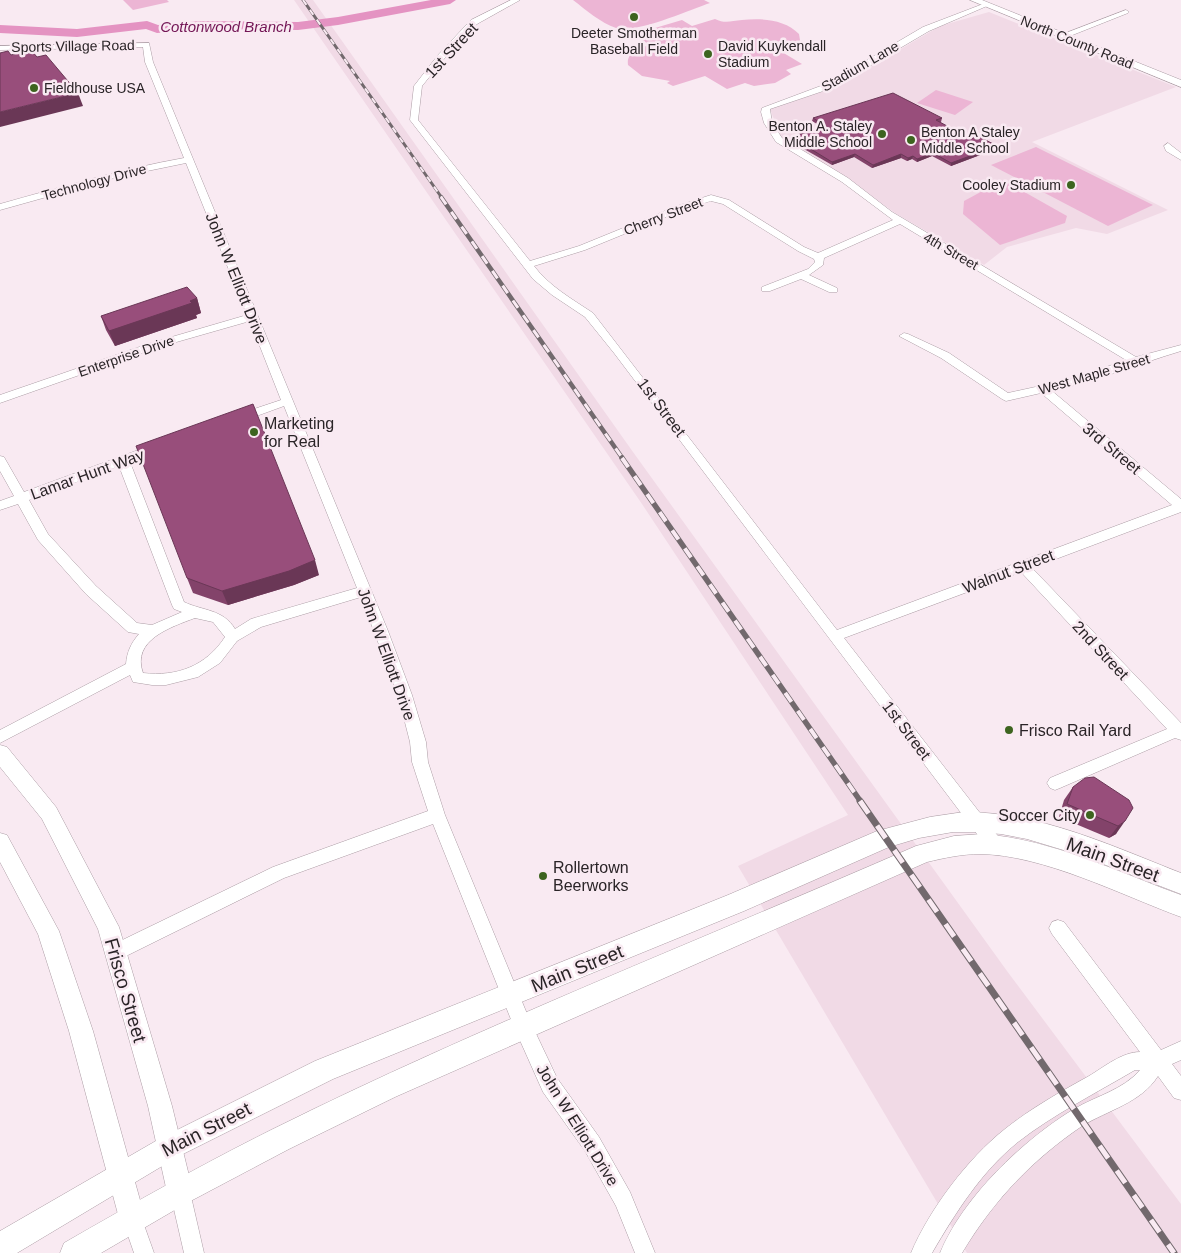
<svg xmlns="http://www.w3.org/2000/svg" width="1181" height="1253" font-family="Helvetica,sans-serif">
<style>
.built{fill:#f1dae6}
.green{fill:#ecb5d4}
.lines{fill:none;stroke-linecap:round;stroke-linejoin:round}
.river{fill:#e493c2;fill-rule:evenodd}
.minor-casing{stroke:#ac9da5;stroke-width:1}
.tertiary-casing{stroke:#ac9da5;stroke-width:1}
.secondary-casing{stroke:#ac9da5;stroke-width:1}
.minor{fill:#fff;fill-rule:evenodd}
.tertiary{fill:#fff;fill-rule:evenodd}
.secondary{fill:#fff;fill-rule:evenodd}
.rail-far3-casing{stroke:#72696d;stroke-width:3}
.rail-far2-casing{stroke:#72696d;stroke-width:4.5}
.rail-far1-casing{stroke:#72696d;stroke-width:5.5}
.rail-casing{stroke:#72696d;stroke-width:7}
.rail-far3{stroke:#f9eaf2;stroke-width:2;stroke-dasharray:6;stroke-linecap:butt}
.rail-far2{stroke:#f9eaf2;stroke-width:3;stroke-dasharray:9;stroke-linecap:butt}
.rail-far1{stroke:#f9eaf2;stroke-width:4;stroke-dasharray:11;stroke-linecap:butt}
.rail{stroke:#f9eaf2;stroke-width:5;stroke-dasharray:15;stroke-linecap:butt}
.wall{fill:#83436a}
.shaded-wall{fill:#6a3756}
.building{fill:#984e7b;stroke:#6a3756}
.poi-dot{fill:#3d641f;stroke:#f9eaf2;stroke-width:2}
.labels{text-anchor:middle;stroke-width:5;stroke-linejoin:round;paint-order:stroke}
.far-poi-label{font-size:14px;fill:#2a2427;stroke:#f9eaf2;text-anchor:start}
.far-street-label{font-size:14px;fill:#2a2427;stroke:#f9eaf2}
.far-water-label{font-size:15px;font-style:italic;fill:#731555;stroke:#f9eaf2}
.street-label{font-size:16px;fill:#2a2427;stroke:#f9eaf2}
.poi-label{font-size:16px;fill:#2a2427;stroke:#f9eaf2;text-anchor:start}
.near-street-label{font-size:19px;fill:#2a2427;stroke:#f9eaf2}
</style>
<rect width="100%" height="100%" fill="#f9eaf2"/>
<!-- built -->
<g class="built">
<polygon points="294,0 313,0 633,452 1007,971 1181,1204 1181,1253 967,1253 738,866 848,815 642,504"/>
<polygon points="989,12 1176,87 1032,142 1168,210 1107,234 1076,228 1007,247 984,265 895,213 841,174 781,138 770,109 836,87 940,26"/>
</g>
<!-- green -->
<g class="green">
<polygon points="123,0 167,0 169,2 133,10"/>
<path d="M573,0H704L710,3C689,10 636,34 616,28C601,23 586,10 573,0Z"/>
<path d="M715,19C725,24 731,21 742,20C760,18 785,19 799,34L800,40L794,47L782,52L802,64L786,70L791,74L775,83L754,86L745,83L727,89L705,76L673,86L667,83L670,81L642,76L628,65C626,52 640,48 650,45L642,40L665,33L655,28L682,20L692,26Z"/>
<polygon points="936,90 973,102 955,115 917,103"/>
<polygon points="1036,147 1153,205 1108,226 991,165"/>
<polygon points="1003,180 1067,216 1065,223 1000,245 963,214 964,201"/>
</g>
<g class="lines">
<!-- river -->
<polygon class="river" points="431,0 456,0 450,4 338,25 298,30 200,29 157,33 146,29 77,37 0,33 0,25 77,29 147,21 158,25 200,21 298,22 338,17"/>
<!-- minor casing -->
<g class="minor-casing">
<g id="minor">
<path d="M511,0H520L477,24L444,59L422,86L418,120L530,261L579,246L677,206L711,195L729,200L804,247L818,253L893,220L842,182L776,142L764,123L761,112L762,108L826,84L923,27L983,4H987V6L929,31L832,88L770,109L772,123L782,138L848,178L892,212L1136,357L1181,345V351C1138,364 1096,381 1052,391L1181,499V512L1032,568L1181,723V740L1175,738L1060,788L1055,790L1050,788L1047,783L1050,778L1167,729L1021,572L844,638L1001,840L1003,845L1001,850L995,852L989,850L614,353L585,317L552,295L533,279L410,120L414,86L438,55L471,20ZM711,201L723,204L798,251L814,259L815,262L808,269L762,287V291H770L801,279L829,292H837V288L809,275L823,265L824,258L900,224L1126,360L1072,379L1008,393L949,353L908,334L904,333L899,336L941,358L1002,399L1006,401L1041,393L1172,505L837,630L593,313C572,299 549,286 534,266L585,250L683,210Z"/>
<polygon points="1126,10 1129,12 1128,13 1065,38 1058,36"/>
<path d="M149,43L153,62L388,631L412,695L426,742L428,762L445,815L530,1021L557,1078L599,1137L630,1192L655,1253H635L616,1206L585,1151L543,1092L514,1027L433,824L284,878L122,958L116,960L110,958L107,952L110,946L273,867L428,811L412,762L410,742L398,695L361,597L261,627L237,641L220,663L198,677L166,685H152L133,682L130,675L0,743V730L126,664C127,652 131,643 139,634L128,632L86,594L38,540L18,504L0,510V501L14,496L0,471V456L4,457L24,492L152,445H160L162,448L160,451L130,462L184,602C203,611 223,609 235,629L251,619L357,588L284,406L240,422L234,418L236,415L281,400L250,321L159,347L0,403V395L151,343L247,315L186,163L118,177L0,210V204C61,187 122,169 184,158L145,62L143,47L0,50V46ZM119,466L172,605L174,609L182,612L152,625L137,623L96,586L48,534L29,500ZM195,618L213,622L225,637C206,666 177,677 143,673C131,640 171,627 195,618Z"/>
<polygon points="1168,143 1181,153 1181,160 1166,151 1164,146"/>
<path d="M1058,920L1064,922L1161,1050L1181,1041V1060L1172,1064L1181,1076V1100L1174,1098L1158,1076C1141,1103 1108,1110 1082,1126C1032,1160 993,1201 962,1253H940C963,1197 1023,1140 1074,1109C1096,1096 1123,1090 1140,1070H1135C1096,1093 1054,1114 1018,1142C981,1172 956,1212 932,1253H911C929,1210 968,1158 1005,1129C1030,1109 1060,1092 1089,1076C1104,1067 1122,1052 1140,1052L1052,934L1049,928L1052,922Z"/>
<polygon points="180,1182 187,1185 190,1192 204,1253 184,1253 170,1192 173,1185"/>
<polygon points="132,1208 139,1211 154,1253 134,1253 122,1218 125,1211"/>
</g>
</g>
<!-- tertiary casing -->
<g class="tertiary-casing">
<g id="tertiary">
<polygon points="970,0 982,0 1181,80 1181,87"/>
<polygon points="0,745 7,747 56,807 119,927 172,1106 193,1192 189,1201 180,1205 171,1201 167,1192 148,1106 98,929 42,819 0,767"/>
<polygon points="0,833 7,835 59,931 93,1031 145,1218 141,1227 132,1231 123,1227 119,1218 69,1031 38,934 0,862"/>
</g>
</g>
<!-- secondary casing -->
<g class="secondary-casing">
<g id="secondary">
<path d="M964,812C1040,812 1112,846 1181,873V894L1080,855L1027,839L1001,834L976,832H953L919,838L889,847L744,911L333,1079L179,1156L17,1253H0V1231L161,1138L315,1061L728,895L877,831L930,817Z"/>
<path d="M982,834C1051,839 1117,872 1181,895V917C1121,895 1044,855 980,854C962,854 944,858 927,862L395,1097L289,1149L185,1204L101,1253H60L64,1243C132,1204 201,1165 271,1130C482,1025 701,940 916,846L954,836Z"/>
</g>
</g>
<!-- minor -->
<use href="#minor" class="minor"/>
<!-- tertiary -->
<use href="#tertiary" class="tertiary"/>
<!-- secondary -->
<use href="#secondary" class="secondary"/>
<!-- rail-far3 casing -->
<g class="rail-far3-casing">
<polyline id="rail-far3" points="303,0 442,198"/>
</g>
<!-- rail-far2 casing -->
<g class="rail-far2-casing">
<polyline id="rail-far2" points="441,197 623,459"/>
</g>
<!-- rail-far1 casing -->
<g class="rail-far1-casing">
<polyline id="rail-far1" points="622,458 861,802"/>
</g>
<!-- rail casing -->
<g class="rail-casing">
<polyline id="rail" points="860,801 1174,1253"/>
</g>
<!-- rail-far3 -->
<use href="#rail-far3" class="rail-far3"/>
<!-- rail-far2 -->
<use href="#rail-far2" class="rail-far2"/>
<!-- rail-far1 -->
<use href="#rail-far1" class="rail-far1"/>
<!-- rail -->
<use href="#rail" class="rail"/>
</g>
<!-- wall -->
<g class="wall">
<polygon points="813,118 942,118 941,122 939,122 971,139 997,146 996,149 951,166 932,156 917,162 912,159 907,161 901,158 872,168 854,157 832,165 790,141 791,137 822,127 812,121"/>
<polygon points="197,298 201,313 196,315 197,318 115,346 106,330 101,316"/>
<polygon points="319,575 294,585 228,605 193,593 187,578"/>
<polygon points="1073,787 1129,800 1116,834 1109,838 1059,817 1064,800"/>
</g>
<!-- shaded-wall -->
<g class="shaded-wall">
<polygon points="78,93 83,106 0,127 0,112"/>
<polygon points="997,146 996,149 951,166 951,163"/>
<polygon points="933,153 932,156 917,162 917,159"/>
<polygon points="855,154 854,157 832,165 832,162"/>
<polygon points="901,154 901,158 872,168 873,165"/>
<polygon points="913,156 912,159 907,161 908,158"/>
<polygon points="197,298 201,313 196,315 197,318 115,346 109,331"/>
<polygon points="315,560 319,575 294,585 228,605 222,591"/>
<polygon points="1125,821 1116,834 1109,838 1118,826"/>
</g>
<!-- building -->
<g class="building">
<polygon points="31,50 37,57 46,55 78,93 0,112 0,53 8,51 11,55"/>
<polygon points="893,93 942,118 936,120 971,139 978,136 997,146 951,163 933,153 917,159 913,156 908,158 901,154 873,165 855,154 832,162 791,137 826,126 813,118"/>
<polygon points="187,287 197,298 190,301 192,303 109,331 101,316"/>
<polygon points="253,404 315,560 289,571 222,591 187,578 136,446"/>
<polygon points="1094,777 1129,800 1133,808 1125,821 1118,826 1067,804 1073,787 1085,778"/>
</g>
<!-- markers -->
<g class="poi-dot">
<circle cx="634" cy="17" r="5"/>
<circle cx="708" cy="54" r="5"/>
<circle cx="34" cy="88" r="5"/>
<circle cx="882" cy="134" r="5"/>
<circle cx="911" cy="140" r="5"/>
<circle cx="1071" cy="185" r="5"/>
<circle cx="254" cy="432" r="5"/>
<circle cx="1009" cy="730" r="5"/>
<circle cx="1090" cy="815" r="5"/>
<circle cx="543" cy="876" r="5"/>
</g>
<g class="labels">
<!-- far-poi labels -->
<g class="far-poi-label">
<text x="634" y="38" text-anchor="middle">Deeter Smotherman<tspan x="634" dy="16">Baseball Field</tspan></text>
<text x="718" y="51">David Kuykendall<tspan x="718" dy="16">Stadium</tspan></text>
<text x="44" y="93">Fieldhouse USA</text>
<text x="872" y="131" text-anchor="end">Benton A. Staley<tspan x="872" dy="16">Middle School</tspan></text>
<text x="921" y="137">Benton A Staley<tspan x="921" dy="16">Middle School</tspan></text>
<text x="1061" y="190" text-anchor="end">Cooley Stadium</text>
</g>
<!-- far-street labels -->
<g class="far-street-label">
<text transform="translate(1077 42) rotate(22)" y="5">North County Road</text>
<text transform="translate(73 46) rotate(-1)" y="5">Sports Village Road</text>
<text transform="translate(860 66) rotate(-30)" y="5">Stadium Lane</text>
<text transform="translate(94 182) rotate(-15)" y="5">Technology Drive</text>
<text transform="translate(663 216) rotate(-21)" y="5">Cherry Street</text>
<text transform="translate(951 251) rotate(30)" y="5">4th Street</text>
<text transform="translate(126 356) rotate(-19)" y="5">Enterprise Drive</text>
<text transform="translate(1094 374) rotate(-16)" y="5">West Maple Street</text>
</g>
<!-- far-water labels -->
<g class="far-water-label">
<text x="226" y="32">Cottonwood Branch</text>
</g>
<!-- street labels -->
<g class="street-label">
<text transform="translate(451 50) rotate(-47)" y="6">1st Street</text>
<text transform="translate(237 278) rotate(68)" y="6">John W Elliott Drive</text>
<text transform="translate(662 407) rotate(53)" y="6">1st Street</text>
<text transform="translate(1112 448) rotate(40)" y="6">3rd Street</text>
<text transform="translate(87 474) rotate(-20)" y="6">Lamar Hunt Way</text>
<text transform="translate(1008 571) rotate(-21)" y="6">Walnut Street</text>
<text transform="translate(1101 650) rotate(47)" y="6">2nd Street</text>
<text transform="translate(387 654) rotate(70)" y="6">John W Elliott Drive</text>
<text transform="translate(907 730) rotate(53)" y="6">1st Street</text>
<text transform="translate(578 1125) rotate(58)" y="6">John W Elliott Drive</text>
</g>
<!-- poi labels -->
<g class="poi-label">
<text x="264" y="429">Marketing<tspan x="264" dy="18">for Real</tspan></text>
<text x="1019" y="736">Frisco Rail Yard</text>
<text x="1080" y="821" text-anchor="end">Soccer City</text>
<text x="553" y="873">Rollertown<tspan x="553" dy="18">Beerworks</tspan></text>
</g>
<!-- near-street labels -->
<g class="near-street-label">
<text transform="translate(1113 859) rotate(20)" y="7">Main Street</text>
<text transform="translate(577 968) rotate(-22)" y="7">Main Street</text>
<text transform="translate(126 990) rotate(74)" y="7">Frisco Street</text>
<text transform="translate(206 1129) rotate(-27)" y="7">Main Street</text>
</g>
</g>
</svg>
